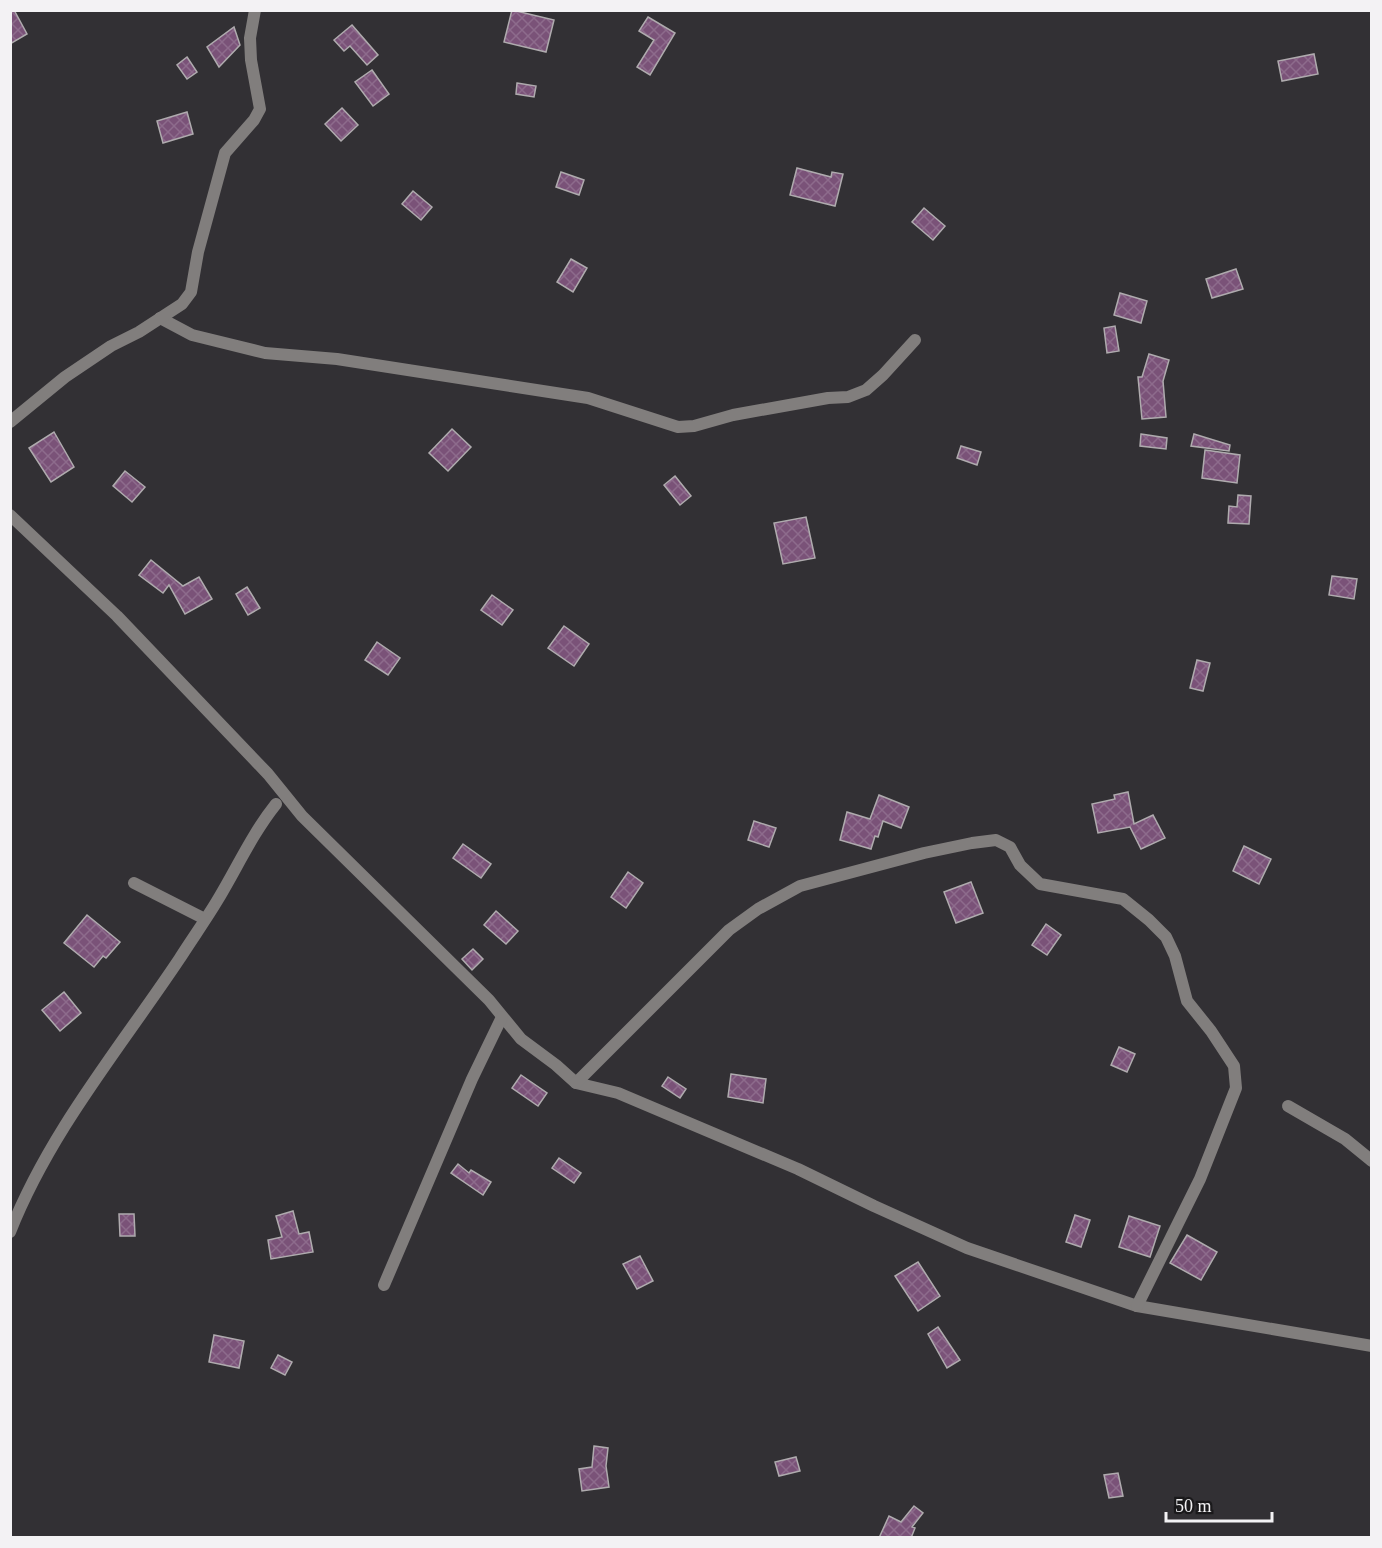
<svg xmlns="http://www.w3.org/2000/svg" width="1382" height="1548" font-family="'Times New Roman',serif">
<style>
.building{fill:url(#building-cross-hatch);stroke:#afabae;stroke-width:1.5}
.lines{fill:none;stroke-linecap:round;stroke-linejoin:round}
.minor{stroke:#817e7d;stroke-width:12}
</style>
<defs>
<pattern id="building-cross-hatch" width="8" height="8" patternUnits="userSpaceOnUse" patternTransform="scale(1.5)"><rect width="8" height="8" fill="#7a5278"/><path d="M0 0l8 8M0 8l8-8" fill="none" stroke="#8d6b8c"/></pattern>
</defs>
<rect width="100%" height="100%" fill="#323034"/>
<!-- building -->
<g class="building">
<polygon points="10,10 14,10 27,34 10,44"/>
<polygon points="512,10 554,20 546,52 504,42"/>
<polygon points="648,17 675,33 650,75 637,67 654,40 639,31"/>
<polygon points="352,25 378,55 367,65 350,46 344,51 334,40"/>
<polygon points="234,27 240,45 219,67 207,47"/>
<polygon points="1314,54 1318,74 1282,81 1278,61"/>
<polygon points="187,57 197,72 187,79 177,65"/>
<polygon points="372,70 389,94 373,106 355,82"/>
<polygon points="517,83 536,86 534,97 516,94"/>
<polygon points="342,108 358,125 341,141 325,124"/>
<polygon points="187,112 193,134 163,143 157,121"/>
<polygon points="797,168 831,177 832,172 843,174 835,206 790,195"/>
<polygon points="561,172 584,180 579,195 556,187"/>
<polygon points="413,191 432,207 421,220 402,204"/>
<polygon points="924,208 945,226 933,240 912,222"/>
<polygon points="571,259 587,268 573,292 557,282"/>
<polygon points="1236,269 1243,289 1212,298 1206,279"/>
<polygon points="1120,293 1147,301 1141,323 1114,315"/>
<polygon points="1115,326 1119,351 1107,353 1104,328"/>
<polygon points="1149,354 1169,360 1163,381 1166,417 1142,419 1138,377 1142,377"/>
<polygon points="452,429 471,447 448,471 429,453"/>
<polygon points="54,432 74,467 51,482 29,448"/>
<polygon points="1141,434 1167,438 1166,449 1140,446"/>
<polygon points="1194,434 1230,445 1229,451 1191,446"/>
<polygon points="961,446 981,452 977,465 957,458"/>
<polygon points="1205,450 1240,455 1237,483 1202,478"/>
<polygon points="125,471 145,487 132,502 113,486"/>
<polygon points="675,476 691,496 680,505 664,485"/>
<polygon points="1238,495 1251,496 1249,524 1228,523 1229,506 1237,507"/>
<polygon points="806,517 815,558 783,564 774,523"/>
<polygon points="151,560 183,586 199,577 212,599 185,614 169,585 163,593 139,575"/>
<polygon points="1332,576 1357,579 1354,599 1329,595"/>
<polygon points="247,587 260,608 248,615 236,594"/>
<polygon points="492,595 513,610 502,625 481,610"/>
<polygon points="564,626 589,644 574,666 548,648"/>
<polygon points="377,642 400,658 388,675 365,660"/>
<polygon points="1197,660 1210,663 1203,691 1190,688"/>
<polygon points="1128,792 1134,824 1153,815 1165,838 1141,849 1130,827 1098,833 1092,804 1115,799 1114,795"/>
<polygon points="879,795 909,807 901,828 883,821 878,837 875,836 871,849 840,840 847,812 870,819"/>
<polygon points="754,821 776,828 769,847 748,840"/>
<polygon points="463,844 491,864 481,878 453,858"/>
<polygon points="1244,846 1271,859 1259,884 1233,871"/>
<polygon points="628,872 643,883 626,908 611,897"/>
<polygon points="971,882 983,913 956,923 944,892"/>
<polygon points="496,911 518,931 506,944 484,925"/>
<polygon points="87,915 120,942 106,958 103,956 94,967 64,943"/>
<polygon points="1046,924 1061,935 1047,955 1032,945"/>
<polygon points="473,949 483,959 472,970 462,959"/>
<polygon points="64,992 81,1013 60,1031 42,1010"/>
<polygon points="1119,1047 1135,1054 1127,1072 1111,1065"/>
<polygon points="731,1074 766,1079 763,1103 728,1097"/>
<polygon points="521,1075 547,1093 538,1106 512,1088"/>
<polygon points="668,1077 686,1089 680,1098 662,1086"/>
<polygon points="559,1158 581,1173 574,1183 552,1168"/>
<polygon points="458,1164 469,1173 471,1170 491,1182 483,1195 451,1173"/>
<polygon points="293,1211 299,1234 309,1232 313,1252 271,1259 268,1240 282,1237 276,1216"/>
<polygon points="119,1214 134,1214 135,1236 120,1236"/>
<polygon points="1075,1215 1090,1220 1081,1247 1066,1242"/>
<polygon points="1129,1216 1160,1226 1150,1257 1119,1247"/>
<polygon points="1187,1235 1217,1252 1201,1280 1170,1263"/>
<polygon points="640,1256 653,1281 637,1289 623,1264"/>
<polygon points="918,1262 940,1296 918,1311 895,1276"/>
<polygon points="938,1327 960,1360 947,1368 928,1334"/>
<polygon points="214,1335 244,1341 239,1368 209,1362"/>
<polygon points="278,1355 292,1362 285,1375 271,1368"/>
<polygon points="594,1446 608,1448 606,1466 609,1487 582,1491 579,1469 592,1467"/>
<polygon points="796,1457 800,1471 779,1476 775,1462"/>
<polygon points="1118,1473 1123,1496 1109,1498 1104,1475"/>
<polygon points="914,1506 923,1513 912,1527 915,1528 911,1538 879,1538 889,1516 901,1522"/>
</g>
<g class="lines">
<!-- minor -->
<g class="minor">
<polyline points="160,318 192,335 265,353 337,359 588,398 678,427 694,426 733,415 828,398 848,397 866,390 883,375 915,340"/>
<polyline points="10,422 65,377 111,346 139,332 182,304 191,292 198,252 225,153 254,120 260,109 251,60 250,38 255,10"/>
<polyline points="10,515 117,616 268,774 302,816 489,1000 521,1039 556,1065 576,1083 618,1093 798,1169 874,1206 967,1248 1137,1306 1372,1346"/>
<polyline points="134,883 205,919"/>
<polyline points="576,1083 729,930 758,909 800,886 924,853 972,843 996,840 1010,847 1020,865 1040,884 1123,899 1149,920 1166,937 1175,956 1187,1001 1211,1031 1234,1066 1236,1088 1200,1179 1137,1306"/>
<polyline points="1288,1106 1345,1139 1372,1161"/>
<path d="M10,1232C50,1131 120,1048 180,958C192,939 205,921 217,901C237,868 252,834 276,804"/>
<polyline points="384,1285 472,1079 502,1017"/>
</g>
</g>
<!-- border -->
<rect width="1382" height="1548" fill="none" stroke="#f3f2f4" stroke-width="24"/>
<!-- scale -->
<path d="M1166 1512v9h106v-9" fill="none" stroke="#f3f2f4" stroke-width="3"/>
<text x="1175" y="1512" font-size="18" fill="#f3f2f4" stroke="#1a191b" stroke-width="4.5" paint-order="stroke">50 m</text>
</svg>
